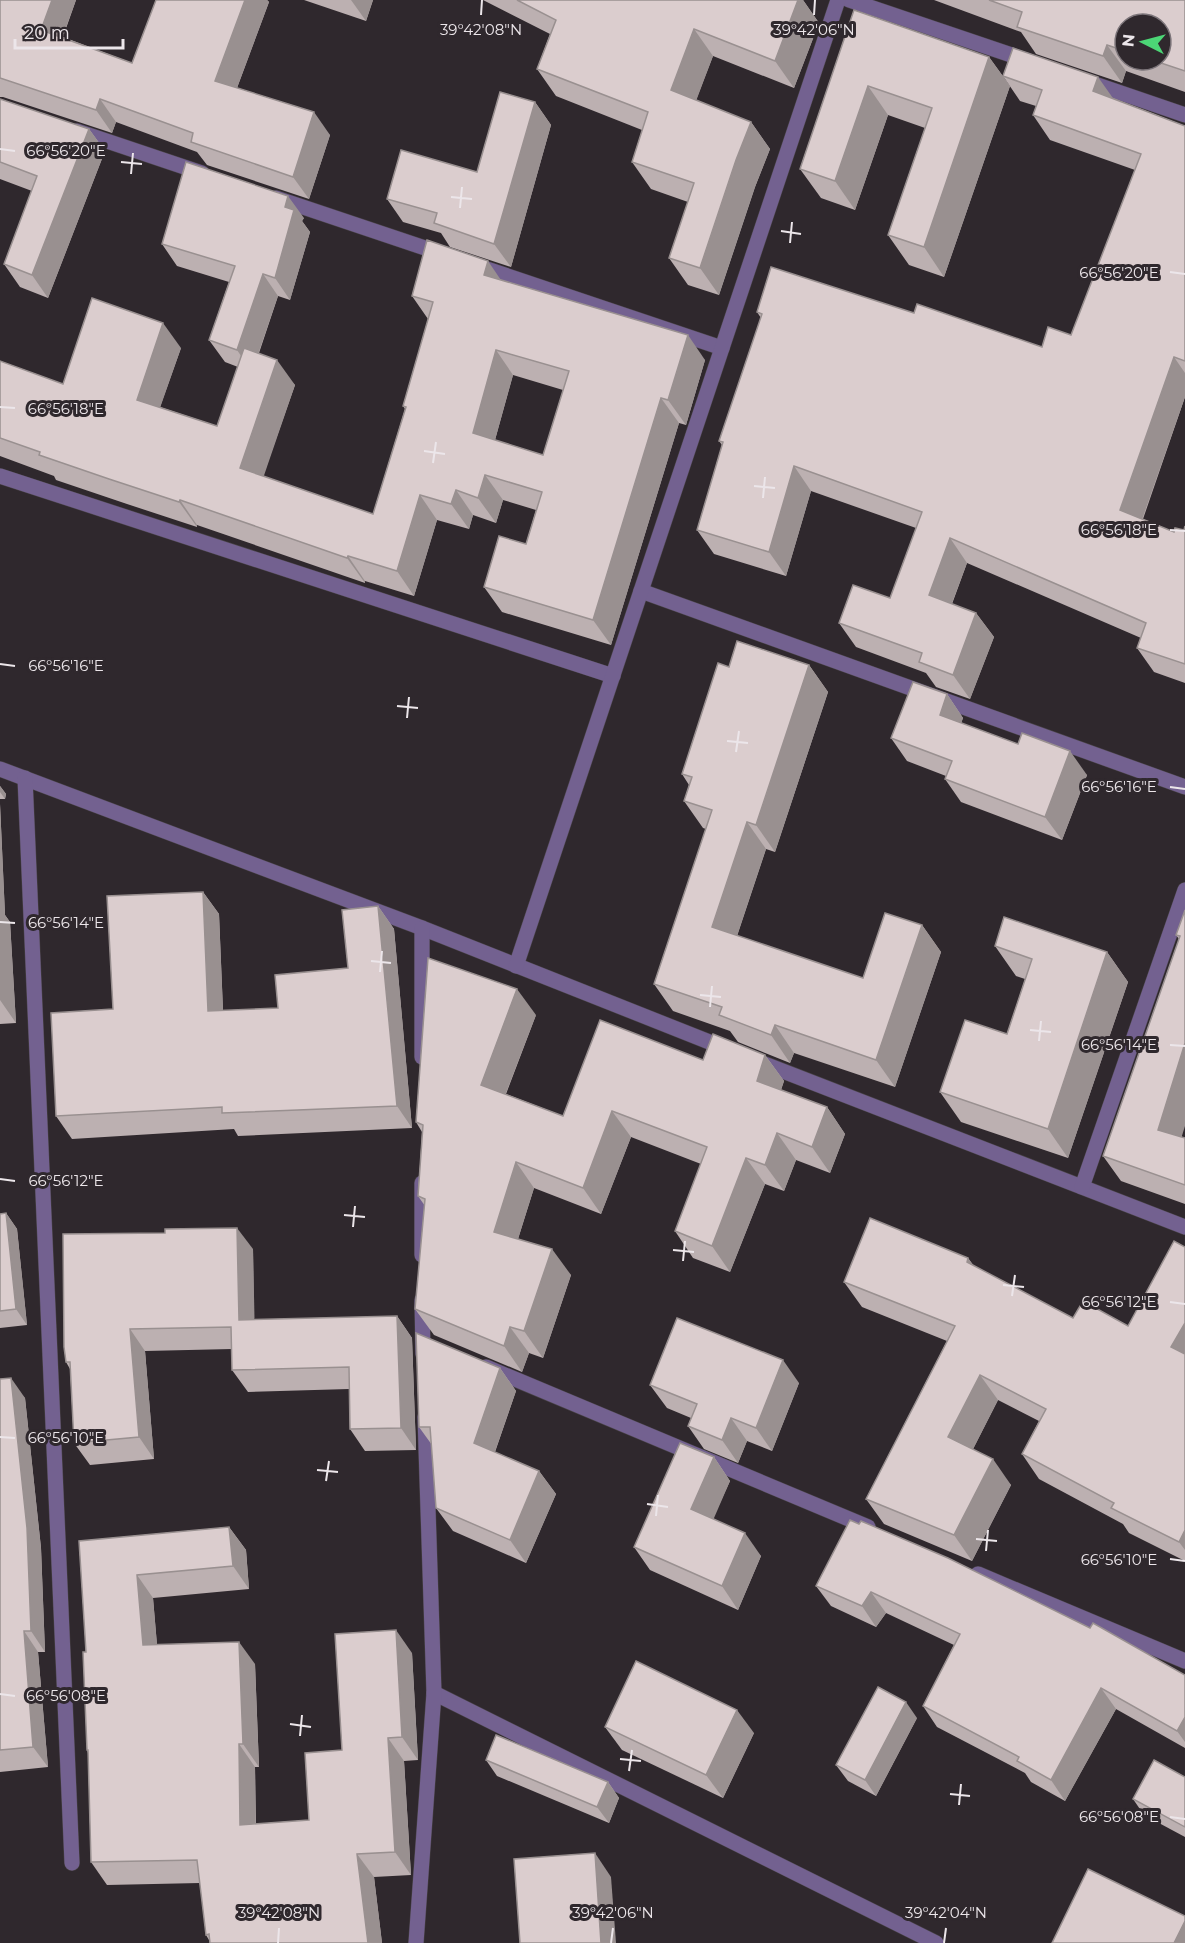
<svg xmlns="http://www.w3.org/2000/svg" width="1185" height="1943" font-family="Montserrat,sans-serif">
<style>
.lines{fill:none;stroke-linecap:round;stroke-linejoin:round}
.minor-casing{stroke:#494347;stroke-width:16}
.minor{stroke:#736190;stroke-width:15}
.wall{fill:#bcb0b1;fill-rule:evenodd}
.shaded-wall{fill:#999090}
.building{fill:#dbcdce;stroke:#999090;stroke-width:1.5;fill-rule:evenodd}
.ticks{fill:none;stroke:#ece6ea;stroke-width:2}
.ticks-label{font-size:15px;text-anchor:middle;fill:#ece6ea;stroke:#2f282d;stroke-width:6;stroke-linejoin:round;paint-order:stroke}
</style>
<rect width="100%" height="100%" fill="#2f282d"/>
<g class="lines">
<!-- minor casing -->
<g class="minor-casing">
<g id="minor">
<polyline points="849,0 1029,61"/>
<polyline points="1086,81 1185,115"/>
<polyline points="77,131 202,173"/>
<polyline points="276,198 443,254"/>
<polyline points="478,266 722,348"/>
<polyline points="0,476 613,676"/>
<polyline points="641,591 1185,787"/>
<polyline points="0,769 422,928 727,1049"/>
<polyline points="25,778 72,1863"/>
<polyline points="422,928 422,1057"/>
<polyline points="516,966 838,0"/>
<polyline points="757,1061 1185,1227"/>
<polyline points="422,1183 422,1255"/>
<polyline points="1082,1187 1185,890"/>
<polyline points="422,1300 423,1354"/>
<polyline points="486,1367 868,1527"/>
<polyline points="978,1574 1185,1661"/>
<polyline points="434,1693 936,1943"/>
<polyline points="416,1943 434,1693 425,1417"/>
</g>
</g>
<!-- minor -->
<use href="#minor" class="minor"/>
</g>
<!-- wall -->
<g class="wall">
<polygon points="0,0 76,0 63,37 132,63 156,0 267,0 269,2 237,88 330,135 309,199 207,165 197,152 116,122 112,133 3,97 0,97"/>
<polygon points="304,0 373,0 366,21"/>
<polygon points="483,0 803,0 819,23 794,88 713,56 696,100 751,122 770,149 755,187 719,295 688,285 669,258 688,202 651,189 632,162 642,130 556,96 537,69 550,34"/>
<path d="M934,0H1185V92L1126,71L1122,83L1036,54L1021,32ZM1125,24L1161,60H1125Z"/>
<polygon points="854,10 989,57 1010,86 944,277 909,265 888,235 925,128 888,115 855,210 821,198 800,169"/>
<polygon points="1003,76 1113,98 1185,126 1185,397 1143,519 1174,532 1184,530 1185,526 1185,683 1154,672 1137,648 1141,638 967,563 952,604 976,613 994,637 970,699 936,687 926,673 856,647 839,623 890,598 916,528 811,491 786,576 714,554 697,530 722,445 719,441 761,318 757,312 914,313 1042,347 1071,335 1135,170 1050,140 1033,115 1036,106 1020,101"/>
<polygon points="0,99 89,129 105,151 48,298 20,287 4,264 32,191 0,179"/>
<polygon points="535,102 551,125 511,267 450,247 441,233 403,222 387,199 477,172"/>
<path d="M304,218L302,221L310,232L290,300L278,296L259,353L295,385L263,476L373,514L405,409L403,406L428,319L412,296L502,281L705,360L686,425L679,423L611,645L502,612L484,587L526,544L536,510L503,500L496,523L473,515L469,529L437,520L414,596L365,581V583L197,525V527L127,504L56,480L54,476L0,456V361L63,384L181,348L160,407L217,426L238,367L225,362L209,340L229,282L177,266L162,244ZM513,375L563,390L543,455L495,440Z"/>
<polygon points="809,665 828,692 775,852 766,849 737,936 863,978 922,925 941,952 895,1087 794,1053 790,1063 738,1042 730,1031 673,1011 654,984 706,829 703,828 684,801 689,785 682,774 729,667"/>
<polygon points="947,694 963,718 961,723 1087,775 1062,840 961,802 945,779 946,776 907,761 891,738"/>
<polygon points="0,786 6,794 5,799 0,799"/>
<polygon points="0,804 5,915 10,922 16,1023 0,1024"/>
<polygon points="203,892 219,914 223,1011 278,1008 348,968 378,906 394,929 412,1128 238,1136 234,1129 72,1139 56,1116 113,1009"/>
<polygon points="1185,910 1182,1137 1185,1138 1185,1204 1121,1181 1103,1156 1179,939 1176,935"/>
<polygon points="995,946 1107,952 1128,982 1068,1158 961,1122 940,1092 1007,1034 1025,979 1016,976"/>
<polygon points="536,1015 506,1094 563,1116 703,1060 765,1055 784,1081 781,1090 827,1107 845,1134 830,1173 796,1160 784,1191 765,1184 730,1272 693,1258 675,1231 701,1164 631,1137 601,1214 534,1188 518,1239 571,1275 543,1358 529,1353 522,1372 434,1335 415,1309 425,1206 418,1196 422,1132 416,1122"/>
<polygon points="6,1213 17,1229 27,1325 0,1328 0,1214"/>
<polygon points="1185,1247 1185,1561 1129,1533 1123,1524 1039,1479 1022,1454 1039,1421 998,1400 973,1449 1011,1485 972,1561 884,1524 866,1499 947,1341 862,1307 844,1282 968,1258 974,1266 1073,1318 1128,1326"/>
<polygon points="253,1249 254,1320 397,1316 412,1338 416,1450 365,1451 350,1429 349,1389 248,1392 232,1370 232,1349 145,1351 154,1459 90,1465 74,1443 70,1369 66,1362"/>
<polygon points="500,1368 516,1391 495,1452 539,1471 556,1494 526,1563 453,1531 436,1508 432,1445 419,1427"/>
<polygon points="0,1379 25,1398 41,1548 45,1652 38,1652 48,1767 0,1772"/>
<polygon points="799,1383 772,1451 747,1441 738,1463 704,1449 688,1426 691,1418 667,1408 650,1385"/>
<polygon points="714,1457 730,1481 713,1518 761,1556 738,1610 650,1570 634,1547"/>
<polygon points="850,1520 1185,1675 1185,1748 1116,1709 1065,1801 1031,1782 1025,1773 937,1727 923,1706 954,1645 886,1613 876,1627 831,1606 816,1586"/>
<polygon points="229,1527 246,1550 249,1589 153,1598 157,1645 255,1664 259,1767 255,1767 256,1824 309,1820 342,1750 412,1653 418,1760 404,1761 411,1875 374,1877 382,1943 210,1943 209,1940 206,1935 200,1883 107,1885 91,1862 88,1753 87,1750 86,1652 79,1541"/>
<polygon points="917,1718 876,1796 848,1781 836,1765"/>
<polygon points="605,1727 754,1733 723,1798 622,1750"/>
<polygon points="486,1760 608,1782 619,1798 609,1823 497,1776"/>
<polygon points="1185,1777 1185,1837 1144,1815 1133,1799"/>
</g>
<!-- shaded-wall -->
<g class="shaded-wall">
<polygon points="52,0 76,0 57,52 41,30"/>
<polygon points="245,0 267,0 269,2 231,104 215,81"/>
<polygon points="351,0 373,0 366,21"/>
<polygon points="798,0 803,0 819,23 794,88 775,61"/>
<polygon points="694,29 713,56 690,117 671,90"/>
<polygon points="1107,45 1126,71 1122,83 1103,56"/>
<polygon points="989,57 1010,86 944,277 924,247"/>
<polygon points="1098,77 1115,101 1093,91"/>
<polygon points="868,86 888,115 855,210 835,181"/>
<polygon points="100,99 116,122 112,133 96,110"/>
<polygon points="535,102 551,125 511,267 494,244"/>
<polygon points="314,112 330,135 309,199 293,177"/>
<polygon points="751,122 770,149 755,187 719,295 700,268 736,160"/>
<polygon points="89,129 105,151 48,298 32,275"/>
<polygon points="288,196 304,218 302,221 310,232 290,300 275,278 285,207"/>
<polygon points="488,261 505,286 484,275"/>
<polygon points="263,274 278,296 252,372 237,350"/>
<polygon points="163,323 181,348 154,425 137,400"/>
<polygon points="688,335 705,360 686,425 668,400"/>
<polygon points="496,350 513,375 490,458 473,433"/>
<polygon points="1174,357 1185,373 1185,397 1137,534 1120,510"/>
<polygon points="277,360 295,385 258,493 240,468"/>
<polygon points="661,398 679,423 611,645 593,620"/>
<polygon points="794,466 811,491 786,576 769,552"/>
<polygon points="485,475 503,500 496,523 478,498"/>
<polygon points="456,490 473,515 469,529 451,504"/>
<polygon points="420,495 437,520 414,596 397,571"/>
<polygon points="180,500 197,525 197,527 179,502"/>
<polygon points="950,538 967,563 946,619 929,595"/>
<polygon points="348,556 365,581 365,583 347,558"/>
<polygon points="976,613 994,637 970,699 953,675"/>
<polygon points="809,665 828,692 775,852 756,825"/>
<polygon points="947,694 963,718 956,738 940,715"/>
<polygon points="1070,751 1087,775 1062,840 1045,817"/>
<polygon points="0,786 6,794 5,799 0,792"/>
<polygon points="0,804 5,915 10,922 16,1023 0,1000"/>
<polygon points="747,822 766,849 731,954 712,927"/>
<polygon points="203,892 219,914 224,1034 208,1011"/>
<polygon points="378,906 394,929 412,1128 397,1106"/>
<polygon points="922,925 941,952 895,1087 876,1060"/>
<polygon points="1107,952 1128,982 1068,1158 1048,1129"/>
<polygon points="517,989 536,1015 499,1111 481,1085"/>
<polygon points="775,1025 794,1053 790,1063 771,1035"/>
<polygon points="1185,1043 1185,1126 1176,1155 1158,1130"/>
<polygon points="765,1055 784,1081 775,1107 757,1081"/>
<polygon points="827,1107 845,1134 830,1173 812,1147"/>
<polygon points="612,1111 631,1137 601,1214 583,1188"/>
<polygon points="777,1133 796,1160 784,1191 765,1165"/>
<polygon points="746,1158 765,1184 730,1272 712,1246"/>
<polygon points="516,1162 534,1188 512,1258 494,1232"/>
<polygon points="6,1213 17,1229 27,1325 16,1309"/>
<polygon points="237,1228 253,1249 255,1342 239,1320"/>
<polygon points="552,1249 571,1275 543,1358 524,1331"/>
<polygon points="968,1258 986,1284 967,1262"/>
<polygon points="397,1316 412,1338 416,1450 401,1428"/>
<polygon points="1185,1323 1185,1367 1171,1347"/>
<polygon points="510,1327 529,1353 522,1372 504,1346"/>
<polygon points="130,1329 145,1351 154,1459 139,1437"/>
<polygon points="783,1360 799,1383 772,1451 756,1428"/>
<polygon points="500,1368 516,1391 490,1466 474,1443"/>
<polygon points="980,1375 998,1400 966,1463 948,1437"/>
<polygon points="11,1378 25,1398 41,1548 45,1652 31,1631"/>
<polygon points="731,1418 747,1441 738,1463 722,1440"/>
<polygon points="714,1457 730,1481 708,1532 691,1509"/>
<polygon points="993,1459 1011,1485 972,1561 954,1535"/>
<polygon points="539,1471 556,1494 526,1563 510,1540"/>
<polygon points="229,1527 246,1550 249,1589 233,1566"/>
<polygon points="1185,1530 1185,1550 1179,1542"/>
<polygon points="745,1533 761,1556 738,1610 722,1586"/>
<polygon points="137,1575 153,1598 159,1668 143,1645"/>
<polygon points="871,1592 886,1613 876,1627 862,1606"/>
<polygon points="396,1630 412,1653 418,1760 402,1737"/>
<polygon points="24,1631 38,1652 48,1767 33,1747"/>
<polygon points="239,1642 255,1664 259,1767 243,1744"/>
<polygon points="1101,1688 1116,1709 1065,1801 1051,1780"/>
<polygon points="906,1702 917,1718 876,1796 865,1780"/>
<polygon points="737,1710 754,1733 723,1798 706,1775"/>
<polygon points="1185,1717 1185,1742 1177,1731"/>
<polygon points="388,1738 404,1761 411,1875 395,1852"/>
<polygon points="239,1744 255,1767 256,1848 240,1825"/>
<polygon points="608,1782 619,1798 609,1823 597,1807"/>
<polygon points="595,1853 611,1877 616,1943 601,1943"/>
<polygon points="357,1854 374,1877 382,1943 368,1943"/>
<polygon points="1185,1921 1185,1943 1174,1943"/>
</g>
<!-- building -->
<g class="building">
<polygon points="0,0 52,0 41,30 132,63 156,0 245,0 215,81 314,112 293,177 191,142 193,133 100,99 96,110 0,78"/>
<polygon points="517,0 798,0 775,61 694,29 671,90 751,122 736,160 700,268 669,258 694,183 632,162 648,112 537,69 556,20"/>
<polygon points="989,0 1185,0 1185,71 1152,60 1161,60 1161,24 1125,24 1125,51 1107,45 1103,56 1017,27 1022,12"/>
<polygon points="854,10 989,57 924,247 888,235 932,108 868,86 835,181 800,169"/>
<polygon points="1013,48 1098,77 1093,91 1185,126 1185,361 1174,357 1120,510 1174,532 1175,528 1184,530 1185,526 1185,664 1137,648 1146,623 950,538 929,595 976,613 953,675 919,662 922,653 839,623 853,585 890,598 922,512 794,466 769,552 697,530 723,442 719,441 762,314 757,312 771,267 914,313 917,304 1042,347 1048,327 1071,335 1141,154 1033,115 1042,90 1003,76"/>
<polygon points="500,92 535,102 494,244 434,223 437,213 387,199 401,150 477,172"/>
<polygon points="0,99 89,129 32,275 4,264 37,176 0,162"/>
<polygon points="186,162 288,196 285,207 294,210 275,278 263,274 237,350 209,340 235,266 162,244"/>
<path d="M427,240L488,261L484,275L688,335L668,400L661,398L593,620L484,587L499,536L526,544L542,492L485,475L478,498L456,490L451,504L420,495L397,571L348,556L347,558L180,500L179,502L109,479L39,455L40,452L0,438V361L63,384L92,298L163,323L137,400L217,426L244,348L277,360L240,468L373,514L406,407L403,406L433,302L412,296ZM496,350L569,371L543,455L473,433Z"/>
<polygon points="737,641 809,665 756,825 747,822 712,927 863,978 885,913 922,925 876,1060 775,1025 771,1035 719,1015 722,1007 654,984 712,810 684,801 692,777 682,774 718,663 729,667"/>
<polygon points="913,682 947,694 940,715 1018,744 1022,733 1070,751 1045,817 945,779 952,761 891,738"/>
<polygon points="203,892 208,1011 278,1008 275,975 348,968 342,910 378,906 397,1106 222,1113 222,1107 56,1116 51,1013 113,1009 107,896"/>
<polygon points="1185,910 1185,1043 1158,1130 1185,1138 1185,1185 1103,1156 1180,936 1176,935"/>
<polygon points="1004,917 1107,952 1048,1129 940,1092 965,1020 1007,1034 1032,959 995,946"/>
<polygon points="428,958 517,989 481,1085 563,1116 600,1020 703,1060 713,1034 765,1055 757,1081 827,1107 812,1147 777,1133 765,1165 746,1158 712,1246 675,1231 707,1147 612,1111 583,1188 516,1162 494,1232 552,1249 524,1331 510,1327 504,1346 415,1309 425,1199 418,1196 423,1125 416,1122"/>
<polygon points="6,1213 16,1309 0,1311 0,1214"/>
<polygon points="870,1218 968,1258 967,1262 1073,1318 1083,1301 1128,1326 1174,1241 1185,1247 1185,1323 1171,1347 1185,1354 1185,1530 1179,1542 1111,1508 1114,1503 1022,1454 1046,1409 980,1375 948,1437 993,1459 954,1535 866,1499 955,1326 844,1282"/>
<polygon points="237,1228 239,1320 397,1316 401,1428 350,1429 349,1367 232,1370 231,1327 130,1329 139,1437 74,1443 70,1362 66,1362 64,1347 63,1234 165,1233 165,1229"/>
<polygon points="677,1318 783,1360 756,1428 731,1418 722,1440 688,1426 697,1404 650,1385"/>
<polygon points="416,1333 500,1368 474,1443 539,1471 510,1540 436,1508 430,1427 419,1427"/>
<polygon points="11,1378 27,1528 31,1631 24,1631 33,1747 0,1750 0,1379"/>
<polygon points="680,1443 714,1457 691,1509 745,1533 722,1586 634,1547"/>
<polygon points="850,1520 859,1524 861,1521 948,1558 1090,1628 1093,1623 1185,1675 1185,1717 1177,1731 1101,1688 1051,1780 1017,1761 1019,1757 923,1706 960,1634 871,1592 862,1606 816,1586"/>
<polygon points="229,1527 233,1566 137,1575 143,1645 239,1642 243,1744 239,1744 240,1825 309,1820 305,1753 342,1750 335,1634 396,1630 402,1737 388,1738 395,1852 357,1854 368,1943 210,1943 209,1934 206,1935 197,1860 91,1862 88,1750 87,1750 83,1652 86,1652 79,1541"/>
<polygon points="636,1661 737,1710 706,1775 605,1727"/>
<polygon points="878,1687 906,1702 865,1780 836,1765"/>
<polygon points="496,1735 608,1782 597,1807 486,1760"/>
<polygon points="1154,1760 1185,1777 1185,1827 1133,1799"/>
<polygon points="595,1853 601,1943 520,1943 514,1859"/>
<polygon points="1088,1869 1185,1916 1185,1921 1174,1943 1052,1943"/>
</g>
<!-- ticks -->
<path class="ticks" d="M481,15L482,0M814,15L815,0M0,149L15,151M121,162L142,164M131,174L133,153M451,197L472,199M460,208L462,187M781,231L801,234M790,243L792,222M1170,272L1185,274M0,407L15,408M424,451L445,454M433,463L436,442M754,486L775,488M763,498L765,477M1170,530L1185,531M0,664L15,666M397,706L418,708M407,718L409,697M727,741L748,743M736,752L739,731M1170,787L1185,789M0,922L15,923M371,961L391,963M380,972L382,951M700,995L721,997M710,1007L712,986M1030,1030L1051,1032M1039,1041L1041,1021M1170,1045L1185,1046M0,1179L15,1181M344,1215L365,1217M353,1227L355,1206M673,1250L694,1252M683,1261L685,1241M1003,1285L1024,1287M1012,1296L1015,1275M1170,1302L1185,1304M0,1437L15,1438M317,1470L338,1472M326,1481L329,1461M647,1504L668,1507M656,1516L658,1495M976,1539L997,1541M986,1551L988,1530M1170,1559L1185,1561M0,1694L15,1696M290,1724L311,1727M300,1736L302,1715M620,1759L641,1761M629,1771L632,1750M950,1794L970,1796M959,1805L961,1784M1170,1817L1185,1819M278,1943L279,1928M611,1943L613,1928M944,1943L946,1928"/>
<g class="ticks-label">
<text x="481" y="35">39°42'08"N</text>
<text x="814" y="35">39°42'06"N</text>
<text x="66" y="156">66°56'20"E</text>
<text x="1119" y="278">66°56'20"E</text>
<text x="66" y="414">66°56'18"E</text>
<text x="1119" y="535">66°56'18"E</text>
<text x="66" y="671">66°56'16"E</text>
<text x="1119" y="792">66°56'16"E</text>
<text x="66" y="928">66°56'14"E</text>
<text x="1119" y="1050">66°56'14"E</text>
<text x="66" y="1186">66°56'12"E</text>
<text x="1119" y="1307">66°56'12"E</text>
<text x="66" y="1443">66°56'10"E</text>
<text x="1119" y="1565">66°56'10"E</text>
<text x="66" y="1701">66°56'08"E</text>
<text x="1119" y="1822">66°56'08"E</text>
<text x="279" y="1918">39°42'08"N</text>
<text x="613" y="1918">39°42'06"N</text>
<text x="946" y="1918">39°42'04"N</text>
</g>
<!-- north arrow -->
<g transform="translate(1143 42) rotate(276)"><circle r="28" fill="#2f282d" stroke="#7b7479" stroke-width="1.5"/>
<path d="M0-4.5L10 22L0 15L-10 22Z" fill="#4cd676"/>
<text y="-9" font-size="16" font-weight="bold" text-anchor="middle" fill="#ece6ea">N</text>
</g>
<!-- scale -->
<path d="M15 39v9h108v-9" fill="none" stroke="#ece6ea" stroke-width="3"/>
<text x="24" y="39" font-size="18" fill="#ece6ea" stroke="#2f282d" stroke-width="4.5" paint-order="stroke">20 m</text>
</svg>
